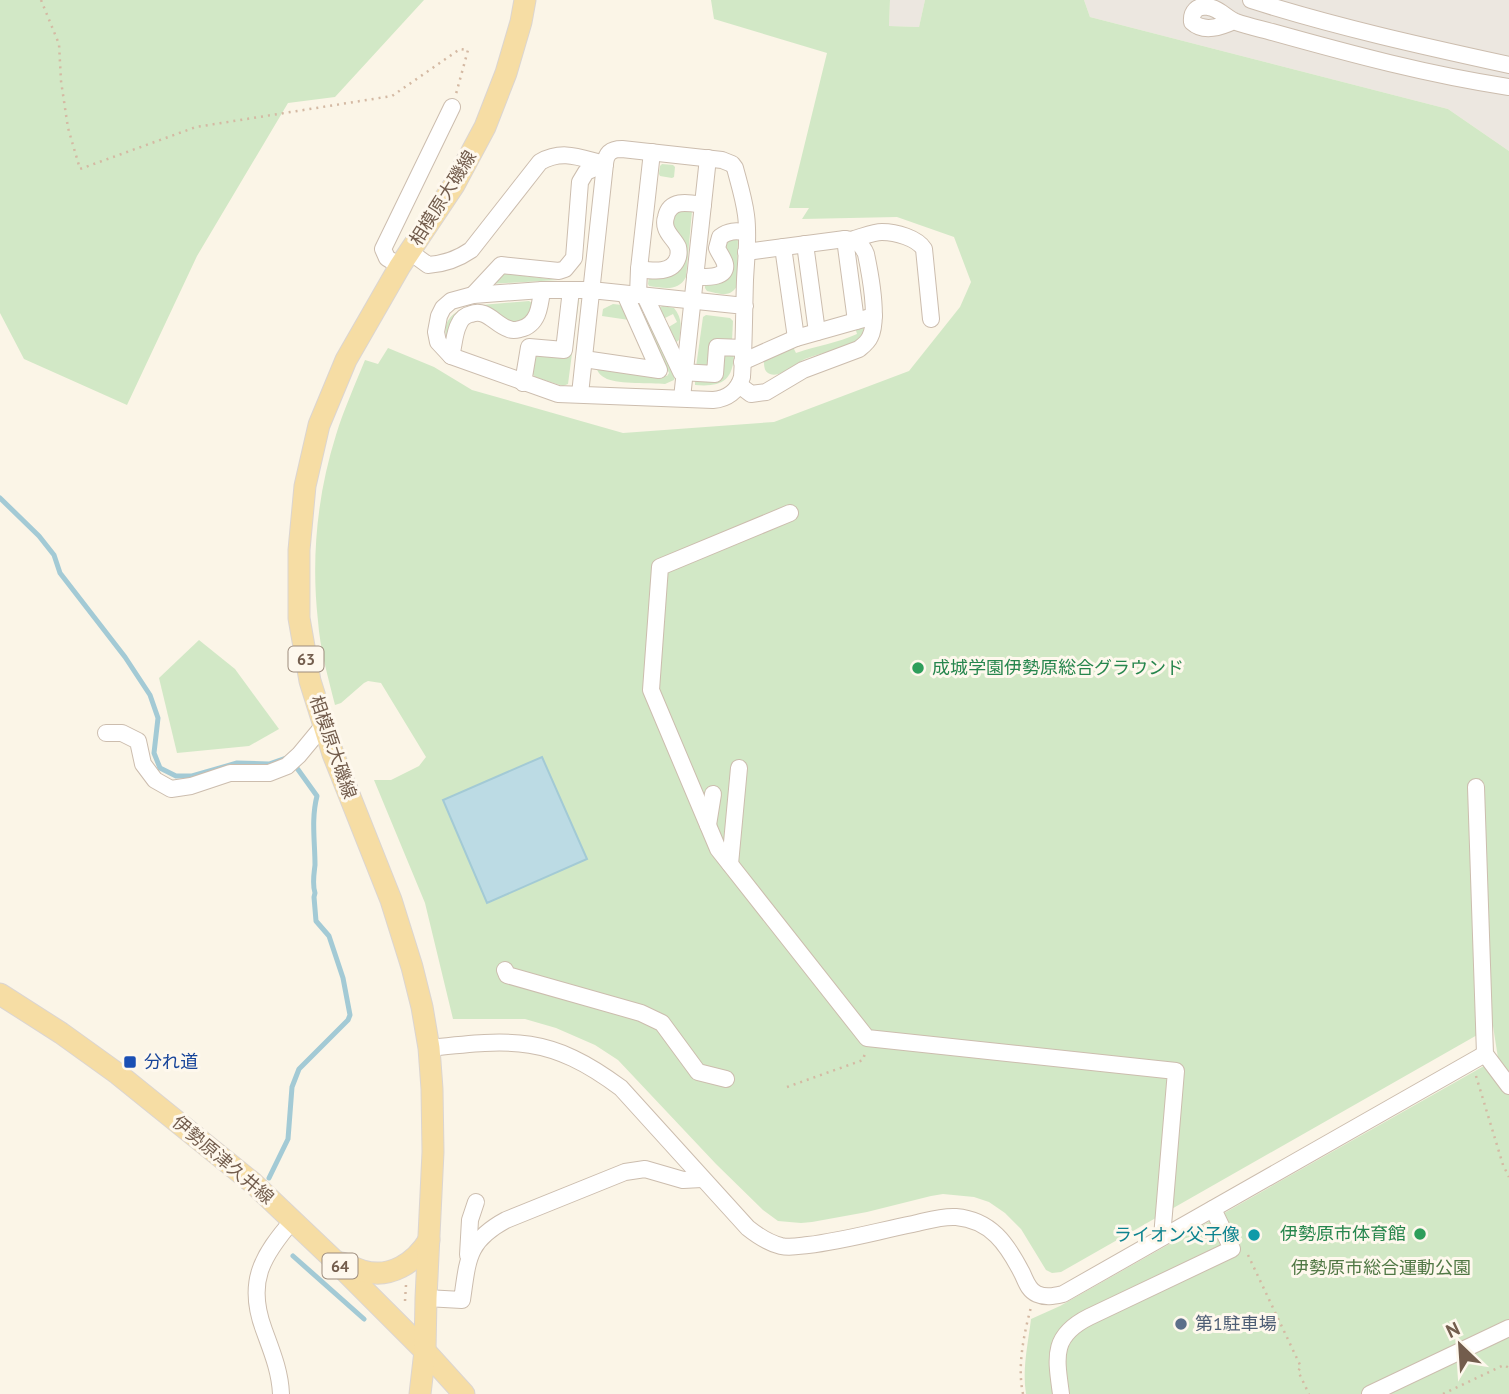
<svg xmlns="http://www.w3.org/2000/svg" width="1509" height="1394" font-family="'PT Sans','Noto Sans JP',sans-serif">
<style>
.industrial{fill:#ece7e0}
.green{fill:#d2e8c6}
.water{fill:#bcdbe4;stroke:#a3cad5;stroke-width:2}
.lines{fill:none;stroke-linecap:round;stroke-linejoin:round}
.stream{stroke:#a3cad5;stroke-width:5}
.minor-casing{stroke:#ccbdae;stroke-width:18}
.major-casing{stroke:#dbd5d1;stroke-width:23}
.path{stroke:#d4b9a3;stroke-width:2.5;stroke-dasharray:2 5;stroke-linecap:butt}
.minor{stroke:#fff;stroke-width:16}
.major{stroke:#f6dda4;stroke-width:21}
.leisure-dot{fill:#2e9e5b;stroke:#fef8ed;stroke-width:2.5}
.transit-dot{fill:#1a4fb4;stroke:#fef8ed;stroke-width:2.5}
.culture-dot{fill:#0f9aa8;stroke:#fef8ed;stroke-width:2.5}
.service-dot{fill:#5c6f8a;stroke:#fef8ed;stroke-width:2.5}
.labels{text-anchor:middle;stroke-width:6;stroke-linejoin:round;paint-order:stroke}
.shield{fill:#fef8ed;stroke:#9d8c7d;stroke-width:2}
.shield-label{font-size:16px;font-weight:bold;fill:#735d4d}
.street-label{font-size:18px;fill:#735d4d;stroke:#fef8ed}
.leisure-label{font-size:18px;fill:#27864d;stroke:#fef8ed;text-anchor:start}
.transit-label{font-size:18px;fill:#164399;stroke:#fef8ed;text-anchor:start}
.culture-label{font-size:18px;fill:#0d838f;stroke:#fef8ed;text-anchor:end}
.park-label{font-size:18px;fill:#517845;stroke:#fef8ed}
.service-label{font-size:18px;fill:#4e5e75;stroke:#fef8ed;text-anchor:start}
</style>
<rect width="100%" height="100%" fill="#fbf5e7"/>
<!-- industrial -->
<g class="industrial">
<polygon points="890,0 925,0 919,27 889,26"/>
<polygon points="1084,0 1509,0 1509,151 1448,109 1090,17"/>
</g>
<!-- green -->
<g class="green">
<polygon points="0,0 424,0 335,97 288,103 197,256 127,405 24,359 0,313"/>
<path d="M711,0H890L889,26L919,27L925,0H1084L1090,17L1448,109L1509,151V1394H1026C1022,1369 1028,1344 1031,1319L1060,1306L1498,1058L1493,1026L1061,1272L1052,1273L1046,1270L1021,1229L1005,1213L989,1202L974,1197L943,1194L931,1196L867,1212L812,1222L801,1223L778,1221L763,1210L716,1164L618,1060L595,1045L556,1028L525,1019H453L425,903L374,780H391L419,766L426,757L381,683L368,681L364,683L341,703L335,705C328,677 320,649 318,621C311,559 317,495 336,435C344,409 355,385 365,360L378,364L388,348L434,367L472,390L623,433L774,422L909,371L960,307L971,282L954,237L897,217L802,219L809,208H789L827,53L714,19Z"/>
<polygon points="662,164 673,165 675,167 674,177 672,178 660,176 659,174 660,166"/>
<path d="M675,210L692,211L686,277C678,292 664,288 649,286L648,284L649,276L675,273L671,224Z"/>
<path d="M738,237L737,286C730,298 719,294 707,291L705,288V282L714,281L724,250V241Z"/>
<polygon points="500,273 558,280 489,284"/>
<polygon points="575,299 579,300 568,384 563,386 535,377 532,373 533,355 569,355"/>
<path d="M529,301L532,303L531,317L514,325L483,308L447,339C441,321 454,311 470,306Z"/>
<polygon points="613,304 622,305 629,320 602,316 603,309"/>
<path d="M663,306L674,308C683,319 681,328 679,340L674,344L667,328L677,322L673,314L663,319L657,308Z"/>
<path d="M647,310L676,374L674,380L665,384C651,383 619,384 607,379C601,376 598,373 596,367L667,376L669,373L643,317Z"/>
<polygon points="706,315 730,318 733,321 732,341 712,368 696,367 703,317"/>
<path d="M865,326L868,330C865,334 861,339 857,342C841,351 821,352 805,359C795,363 781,378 770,374C764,372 764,366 764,360L792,345L796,353C816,346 838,343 857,334L855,327Z"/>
<path d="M722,352L734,354C733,382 720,387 695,385V379Z"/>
<polygon points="199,640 235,669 279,729 249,746 177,753 159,678"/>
</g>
<!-- water -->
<polygon class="water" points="542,757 587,859 487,903 443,800"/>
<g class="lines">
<!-- stream -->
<g class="stream">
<path d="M0,498L39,536L54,555L60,573L125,657L150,695L158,718L154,753L160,768L176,776H192L237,763L269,764L289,757L317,796C311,819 315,842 315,865C314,874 312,884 315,893L314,897L316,921L329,936L343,978L350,1015L348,1020L299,1069L292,1087L288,1139L269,1178"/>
<polyline points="293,1256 364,1319"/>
</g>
<!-- minor casing -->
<g class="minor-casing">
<g id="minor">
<path d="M1251,0C1336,27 1422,46 1509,65"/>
<path d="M1234,21C1221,27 1204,33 1192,22C1191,12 1197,5 1208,7C1219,8 1226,18 1236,22C1247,26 1261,29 1272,32C1351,54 1429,75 1509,87"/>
<polyline points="845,239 856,321"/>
<path d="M854,239C862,237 873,232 882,232C896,232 917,238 924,249L931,319"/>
<polyline points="805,244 817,332"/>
<polyline points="783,247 796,338"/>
<path d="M410,252L428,265C444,264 458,259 471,250L540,162C563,149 580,158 605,164"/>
<polyline points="400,266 387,258 383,249 452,107"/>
<path d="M639,269C653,271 673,274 678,257C679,253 679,251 678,247C675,240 668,235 666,228C665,225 665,220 666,217C670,198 690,203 703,205"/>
<path d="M695,277C704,277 728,279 725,264C724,259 719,253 717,248L720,237C729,230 736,231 747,232"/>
<polyline points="473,295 501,265 559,271 565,269 574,258 580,182 586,172 605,164"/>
<polyline points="638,295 639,269 652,152"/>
<polyline points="645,296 681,372 715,374 717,347 743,348"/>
<path d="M451,356C454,346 454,333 459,324C461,319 466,315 471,314C487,308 495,325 509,329C513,331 516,330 520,329C538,325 540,307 542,290"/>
<polyline points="584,359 659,370 625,294"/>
<polyline points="742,362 796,338 874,316"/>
<polyline points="523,383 529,347 564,350 571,290"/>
<path d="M739,385L751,394L766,392L803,370L859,349C864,345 868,342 870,337C879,320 870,273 866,254C862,244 856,240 845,239L746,252"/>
<path d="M580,394L605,164C606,153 611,149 622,149L722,160L732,164L735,168C739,183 744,199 746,215C749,237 746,259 745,280C744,312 744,345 742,377C738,391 727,399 713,400L558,394L451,356L438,342L436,332L439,316L443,308L451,301L473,295L542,290H591L745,306"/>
<polyline points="682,398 708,158"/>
<polyline points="790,513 660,567 651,690 718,849 867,1038 1176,1071 1162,1237"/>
<polyline points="106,733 122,733 138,741 143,764 155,780 171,789 191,786 230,773 269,773 287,766 299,755 323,726"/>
<polyline points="1476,787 1485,1054 1509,1086"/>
<polyline points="708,825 713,794"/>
<polyline points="730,864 739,768"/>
<polyline points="505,970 507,975 641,1013 662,1023 698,1072 726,1079"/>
<path d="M429,1048C513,1039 550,1035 621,1088L748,1228C758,1236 769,1243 781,1246C790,1248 799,1246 808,1245C843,1241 878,1231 913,1224C927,1221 941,1216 956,1217C991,1220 1007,1244 1022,1273C1026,1281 1028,1290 1037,1294C1046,1298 1054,1296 1063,1294L1485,1054"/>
<polyline points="468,1255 470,1220 476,1202"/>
<path d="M426,1298L462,1300C468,1259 467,1241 506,1220L625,1172L645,1169L683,1180L702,1179"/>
<path d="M281,1394C280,1371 272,1352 264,1330C246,1282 262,1256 293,1220"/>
<path d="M1061,1394C1056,1357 1051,1336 1089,1317L1232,1249L1213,1209"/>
<polyline points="1370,1394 1509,1328"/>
</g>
</g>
<!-- major casing -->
<g class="major-casing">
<g id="major">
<polyline points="0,994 61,1033 118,1074 253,1183 333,1259 425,1351 464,1394"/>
<path d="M342,1263C349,1265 356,1269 363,1271C390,1279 415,1263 429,1240"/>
<polyline points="420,1394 425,1351 426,1298 433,1152 432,1089 429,1048 422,1007 412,967 391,900 333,754 310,681 299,618 299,550 305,486 319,425 346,360 400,266 454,185 485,127 506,73 521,22 525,0"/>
</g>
</g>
<!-- path -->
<g class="path">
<polyline points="41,0 59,44 61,81 68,128 80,169 196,127 392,96 460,49 468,50 456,94"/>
<polyline points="1476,1076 1503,1165 1509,1177"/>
<polyline points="787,1087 863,1060 865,1053"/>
<polyline points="1248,1255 1301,1367 1298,1371 1309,1394"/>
<polyline points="405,1301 406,1285"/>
<path d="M1023,1394C1017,1366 1024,1334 1031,1307"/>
<polyline points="1443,1394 1504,1365 1509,1368"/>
</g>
<!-- minor -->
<use href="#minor" class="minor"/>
<!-- major -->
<use href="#major" class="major"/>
</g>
<!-- markers -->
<g class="leisure-dot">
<circle cx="918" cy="668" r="7"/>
<circle cx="1420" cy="1234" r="7"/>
</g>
<rect class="transit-dot" x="123" y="1055" width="14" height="14" rx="3.5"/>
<circle class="culture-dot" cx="1254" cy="1235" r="7"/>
<circle class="service-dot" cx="1181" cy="1324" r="7"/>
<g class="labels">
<!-- shield labels -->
<g class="shield">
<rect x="288.5" y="646.5" width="35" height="25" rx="5"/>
<rect x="322.5" y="1253.5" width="35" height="25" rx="5"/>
</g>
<g class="shield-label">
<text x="306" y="665">63</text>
<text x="340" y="1272">64</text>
</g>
<!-- street labels -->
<g class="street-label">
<text transform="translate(443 198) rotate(-58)" y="6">相模原大磯線</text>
<text transform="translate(333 747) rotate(71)" y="6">相模原大磯線</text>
<text transform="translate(223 1160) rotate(40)" y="6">伊勢原津久井線</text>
</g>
<!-- leisure labels -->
<g class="leisure-label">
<text x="932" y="674">成城学園伊勢原総合グラウンド</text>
<text x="1406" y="1240" text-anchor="end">伊勢原市体育館</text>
</g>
<!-- transit labels -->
<g class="transit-label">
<text x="144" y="1068">分れ道</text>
</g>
<!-- culture labels -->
<g class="culture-label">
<text x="1240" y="1241">ライオン父子像</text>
</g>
<!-- park labels -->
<g class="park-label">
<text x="1381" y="1274">伊勢原市総合運動公園</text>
</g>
<!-- service labels -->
<g class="service-label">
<text x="1195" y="1330">第1駐車場</text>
</g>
</g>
<!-- north arrow -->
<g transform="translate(1460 1345) rotate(335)" stroke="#fef8ed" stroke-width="5" paint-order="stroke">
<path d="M0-5L12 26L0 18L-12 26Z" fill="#735d4d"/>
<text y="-10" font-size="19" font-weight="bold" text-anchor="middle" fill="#735d4d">N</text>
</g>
</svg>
